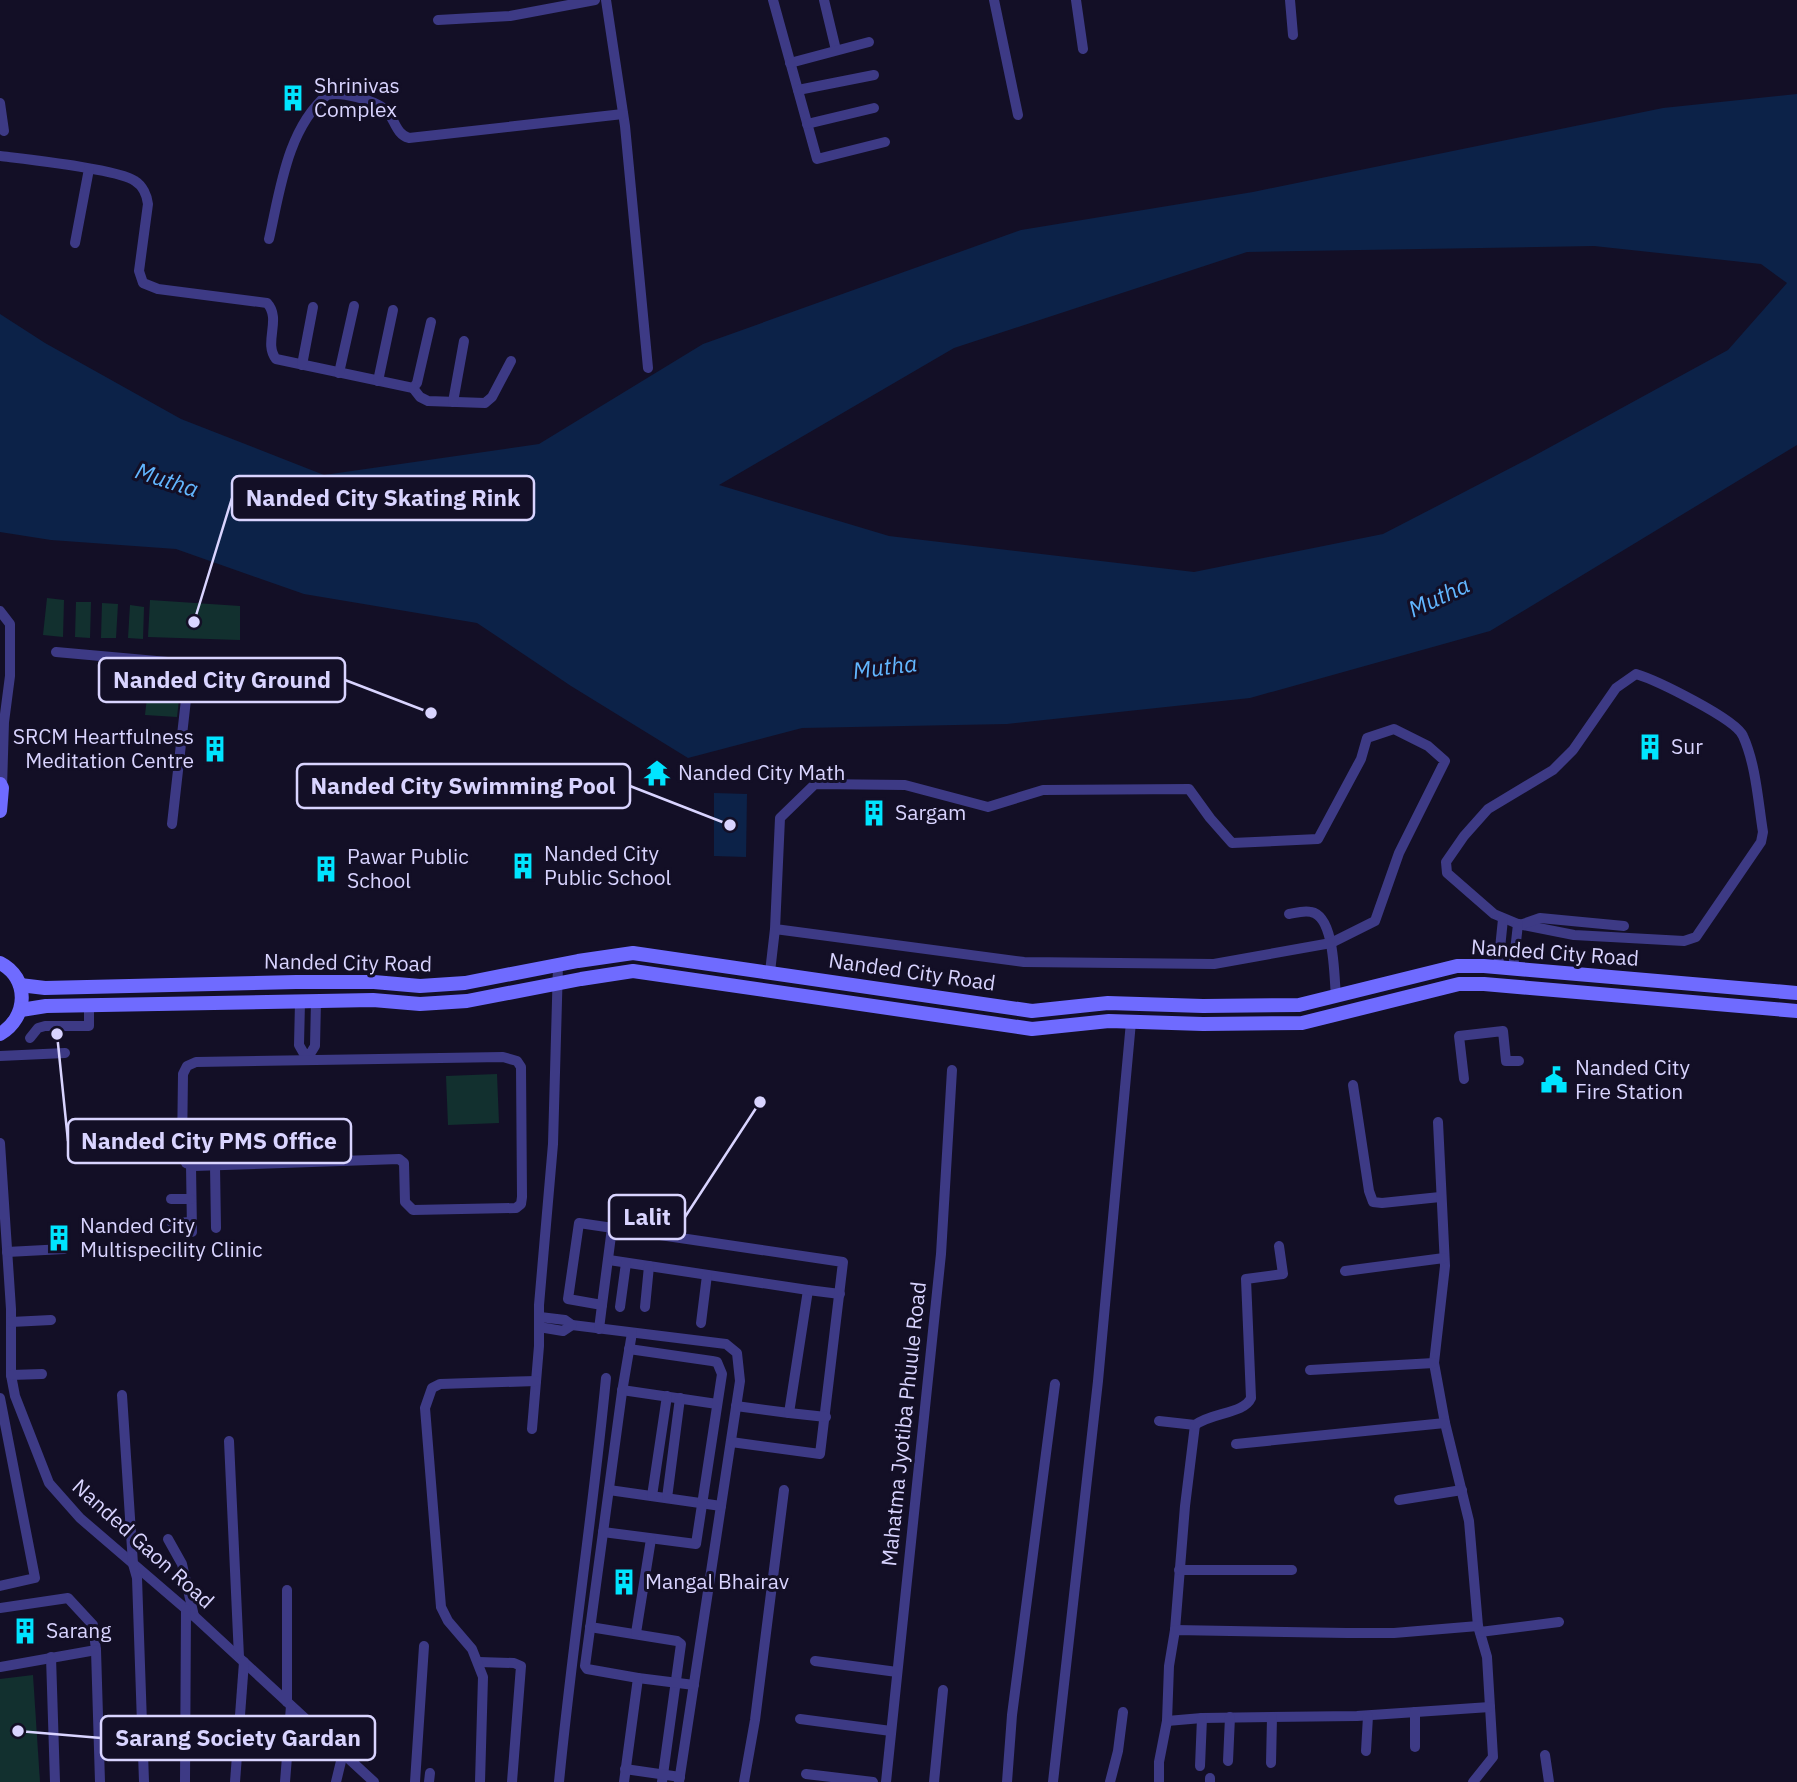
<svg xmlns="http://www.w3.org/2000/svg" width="1797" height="1782" font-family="'IBM Plex Sans',sans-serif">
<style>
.green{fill:#12302f}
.water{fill:#0c2248;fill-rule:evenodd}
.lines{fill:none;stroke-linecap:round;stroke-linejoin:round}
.street{stroke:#3d3a85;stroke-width:10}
.secondary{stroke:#6f6bff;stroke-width:14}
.labels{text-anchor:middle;stroke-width:6;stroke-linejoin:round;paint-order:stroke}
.poi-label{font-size:21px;fill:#d9d4ff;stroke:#130f26;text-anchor:start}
.street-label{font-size:21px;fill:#d9d4ff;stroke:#130f26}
.water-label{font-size:23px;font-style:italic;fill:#62b6ff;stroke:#130f26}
.leader{fill:none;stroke:#d9d4ff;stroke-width:2.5}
.callout-dot{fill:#d9d4ff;stroke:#130f26;stroke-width:2.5}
.callout{fill:#130f26;stroke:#d9d4ff;stroke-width:2.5}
.callout-label{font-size:23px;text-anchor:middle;font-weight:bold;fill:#d9d4ff}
</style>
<rect width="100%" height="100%" fill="#130f26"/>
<!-- green -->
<g class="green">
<polygon points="47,598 64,600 63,637 43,635"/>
<polygon points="150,600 240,606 240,640 148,637"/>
<polygon points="76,602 91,602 90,638 75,637"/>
<polygon points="102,603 118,604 116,638 101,638"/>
<polygon points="130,605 144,607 143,639 128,638"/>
<polygon points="150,671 182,674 177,717 145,715"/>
<polygon points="497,1074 499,1123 448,1125 446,1076"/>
<polygon points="33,1675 40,1782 0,1782 0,1679"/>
</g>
<!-- water -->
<g class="water">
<path d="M1797,94V445L1490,631L1250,698L1007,724L802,728L688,758L571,686L477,623L304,594L176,549L51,540L0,532V314L45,343L181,419L324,475L539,444L703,344L1021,230L1253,192L1663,108ZM1594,246L1761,264L1787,283L1728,350L1532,457L1383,534L1194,572L889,536L719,485L954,348L1247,252Z"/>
<polygon points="714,793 747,794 746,857 714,856"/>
</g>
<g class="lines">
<!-- street -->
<g class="street">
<polyline points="606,0 625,126 648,368"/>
<polyline points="773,0 817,159 885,142"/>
<polyline points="824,0 836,50"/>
<polyline points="994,0 1018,115"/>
<polyline points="1076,0 1083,49"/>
<polyline points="1290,0 1293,35"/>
<polyline points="438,20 510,16 595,0"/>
<polyline points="790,63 869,42"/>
<polyline points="798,90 874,75"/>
<polyline points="0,103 4,131"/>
<polyline points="807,124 874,108"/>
<path d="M0,156C24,159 119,169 135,181C143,186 147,196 148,204L139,271L143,283L158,289L267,303C282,319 263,343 276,359L413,388L417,383L431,322"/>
<path d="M269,239C280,191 287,129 327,95C341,91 373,100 385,109C395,118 395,134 409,138L623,114"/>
<polyline points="75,243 89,169"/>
<polyline points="302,365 313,307"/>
<polyline points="339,373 354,306"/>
<polyline points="378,381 393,310"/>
<polyline points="413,388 420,397 428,401 485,403 492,397 511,361"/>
<polyline points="453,402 464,341"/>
<polyline points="0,611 10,624 10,676 4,722 2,788"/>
<polyline points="56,652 190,664 172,824"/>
<path d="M1636,674C1656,680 1736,719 1743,736C1756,765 1758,801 1763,832L1761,842L1696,937L1684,941L1574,935L1518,924L1494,914L1447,873L1446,862L1464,836L1488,809L1553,770L1573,750L1616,688Z"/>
<path d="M1289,914C1295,913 1304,910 1311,912C1335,916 1334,977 1336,997"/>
<polyline points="1523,924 1540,918 1624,926"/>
<polyline points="1498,968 1503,919"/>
<polyline points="1513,969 1518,924"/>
<polyline points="770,972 775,929 780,818 815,784 905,785 988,807 1043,790 1189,789 1210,818 1232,843 1318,839 1361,759 1367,738 1394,729 1428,746 1445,761 1399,853 1375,921 1331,943 1214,964 1024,962 775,929"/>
<polyline points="300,1002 299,1045 307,1059 315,1046 316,1001"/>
<polyline points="30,1038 38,1028 45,1026 89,1026 89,1005"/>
<polyline points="0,1056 65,1053"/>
<polygon points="503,1057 517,1061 521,1067 522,1197 521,1204 516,1208 413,1210 405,1202 404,1163 399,1159 194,1166 186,1163 182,1150 183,1074 187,1066 196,1062"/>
<polyline points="1464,1079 1459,1036 1503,1031 1506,1061 1519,1061"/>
<polyline points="1353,1085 1369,1191 1373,1202 1382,1203 1440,1197"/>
<polyline points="1438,1122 1445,1266 1434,1363 1445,1423 1469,1521 1478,1626 1487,1657 1493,1757 1473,1782"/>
<polyline points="0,1143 11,1309 11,1375 15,1396 49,1483 80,1518 194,1616 374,1782"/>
<polyline points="191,1165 192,1232"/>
<polyline points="215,1166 216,1228"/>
<polyline points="171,1199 191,1199"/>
<polyline points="172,1223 192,1222"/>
<polyline points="7,1252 64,1249"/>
<polyline points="609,1260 808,1290 789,1413 736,1406"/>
<polyline points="1345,1271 1444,1258"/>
<polyline points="808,1290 840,1294"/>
<polyline points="602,1305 612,1228"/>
<polyline points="620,1307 626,1263"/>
<polyline points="645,1307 649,1266"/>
<polyline points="11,1322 51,1320"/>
<polyline points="701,1323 707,1275"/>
<polyline points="572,1325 726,1344 737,1353 740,1381 679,1782"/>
<polyline points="539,1327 563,1331 572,1325 565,1320 540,1317"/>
<polyline points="599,1329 602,1305 568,1299 579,1223 843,1262 820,1454 731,1442"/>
<polyline points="1310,1370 1434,1363"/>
<polyline points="11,1375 42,1374"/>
<polyline points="622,1390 717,1404"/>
<polyline points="122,1395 133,1564 137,1578 144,1782"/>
<polyline points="0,1398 35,1578 0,1586"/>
<polyline points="789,1413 826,1417"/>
<polyline points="1159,1421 1195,1425 1185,1506 1175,1630"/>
<path d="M1195,1425C1212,1412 1244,1414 1251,1398L1246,1279L1283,1274L1279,1246"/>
<polyline points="532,1429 539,1346 539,1305 553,1144 558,965"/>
<polyline points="229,1441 239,1657"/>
<polyline points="1236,1444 1445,1423"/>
<polyline points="609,1490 721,1506"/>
<polyline points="652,1496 667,1396"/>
<polyline points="667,1498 680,1398"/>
<polyline points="1399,1500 1462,1490"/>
<polyline points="603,1532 696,1544 722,1374 717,1362 712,1361 629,1349"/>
<polyline points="168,1539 182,1564 194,1616"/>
<polyline points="1179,1570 1292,1570"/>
<polyline points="287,1590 287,1702"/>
<polyline points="0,1608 68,1598 93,1625 96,1650 0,1667"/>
<polyline points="590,1627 677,1641 681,1644 662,1782"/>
<polyline points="1480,1632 1559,1622"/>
<polyline points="636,1633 651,1539"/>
<polyline points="96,1650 100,1782"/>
<polyline points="51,1657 55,1782"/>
<polyline points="815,1661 897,1672"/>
<polyline points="479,1662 514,1663 521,1666 512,1782"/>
<polyline points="638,1678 694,1685"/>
<polyline points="800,1719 891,1731"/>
<polyline points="1167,1721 1202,1718 1357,1716 1490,1707"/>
<polyline points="1415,1747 1415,1712"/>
<polyline points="1366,1751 1368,1716"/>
<polyline points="1545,1755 1549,1782"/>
<polyline points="1228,1761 1230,1717"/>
<polyline points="1271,1763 1272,1717"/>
<polyline points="1200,1766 1202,1718"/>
<polyline points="625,1769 680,1777"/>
<polyline points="806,1774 873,1782"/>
<polyline points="185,1782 186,1609"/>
<polyline points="235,1782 244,1662"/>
<polyline points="285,1782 291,1706"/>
<polyline points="336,1782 343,1753"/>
<polyline points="415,1782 424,1646"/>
<polyline points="429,1782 430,1773"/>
<polyline points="480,1782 483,1677 472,1649 448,1621 441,1607 425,1408 432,1388 440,1384 536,1381"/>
<path d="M559,1782C572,1647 593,1513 606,1378"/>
<polyline points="624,1782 638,1678 587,1669 585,1666 622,1392 632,1333"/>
<polyline points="744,1782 755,1720 784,1490"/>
<polyline points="886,1782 941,1254 952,1070"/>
<polyline points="934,1782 943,1690"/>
<polyline points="1007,1782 1012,1715 1055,1384"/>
<polyline points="1053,1782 1098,1381 1131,1022"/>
<polyline points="1110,1782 1118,1751 1123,1712"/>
<polyline points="1159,1782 1159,1762 1167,1721 1169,1666 1175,1630 1347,1633 1394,1633 1478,1626"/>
<polyline points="1210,1782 1210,1778"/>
</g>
<!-- secondary -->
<g class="secondary">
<polyline points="0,784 2,788 0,811"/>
<path d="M0,963C30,978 28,1018 0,1034"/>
<polyline points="20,985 45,988 296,982 374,982 420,986 465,983 578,961 633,953 1032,1011 1108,1003 1203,1006 1299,1005 1457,966 1484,966 1797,993"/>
<polyline points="21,1010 46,1006 373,1000 420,1004 467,1001 581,979 633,971 1032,1029 1109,1021 1203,1024 1302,1023 1459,984 1484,984 1797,1011"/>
</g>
</g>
<!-- icons -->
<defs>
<g id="building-bare" transform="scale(2.1)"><path d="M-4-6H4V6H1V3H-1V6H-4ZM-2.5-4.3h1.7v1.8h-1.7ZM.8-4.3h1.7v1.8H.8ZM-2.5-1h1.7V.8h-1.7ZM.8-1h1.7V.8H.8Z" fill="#00e5ff" stroke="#130f26" stroke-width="2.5" paint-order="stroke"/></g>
<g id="temple-bare" transform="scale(2.1)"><path d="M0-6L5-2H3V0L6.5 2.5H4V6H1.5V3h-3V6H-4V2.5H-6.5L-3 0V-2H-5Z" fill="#00e5ff" stroke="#130f26" stroke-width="2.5" paint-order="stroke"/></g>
<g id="civic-bare" transform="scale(2.1)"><path d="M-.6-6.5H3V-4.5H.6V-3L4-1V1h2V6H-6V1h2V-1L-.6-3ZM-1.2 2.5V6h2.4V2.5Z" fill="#00e5ff" stroke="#130f26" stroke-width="2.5" paint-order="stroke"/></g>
</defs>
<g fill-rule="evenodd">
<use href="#building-bare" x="293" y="98"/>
<use href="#building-bare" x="1650" y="747"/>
<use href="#building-bare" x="215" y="749"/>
<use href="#temple-bare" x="657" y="773"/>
<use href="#building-bare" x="874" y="813"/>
<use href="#building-bare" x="523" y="866"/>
<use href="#building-bare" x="326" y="869"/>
<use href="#civic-bare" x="1554" y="1080"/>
<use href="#building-bare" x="59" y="1238"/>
<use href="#building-bare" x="624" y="1582"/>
<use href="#building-bare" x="25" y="1631"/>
</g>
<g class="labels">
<!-- poi labels -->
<g class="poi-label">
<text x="314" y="93">Shrinivas<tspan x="314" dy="24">Complex</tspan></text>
<text x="194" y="744" text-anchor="end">SRCM Heartfulness<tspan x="194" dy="24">Meditation Centre</tspan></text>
<text x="1671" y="754">Sur</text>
<text x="678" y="780">Nanded City Math</text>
<text x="895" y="820">Sargam</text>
<text x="544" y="861">Nanded City<tspan x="544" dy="24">Public School</tspan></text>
<text x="347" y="864">Pawar Public<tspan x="347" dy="24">School</tspan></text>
<text x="1575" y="1075">Nanded City<tspan x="1575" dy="24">Fire Station</tspan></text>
<text x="80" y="1233">Nanded City<tspan x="80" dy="24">Multispecility Clinic</tspan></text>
<text x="645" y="1589">Mangal Bhairav</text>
<text x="46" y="1638">Sarang</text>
</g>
<!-- street labels -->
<g class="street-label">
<text transform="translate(1555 953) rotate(4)" y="7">Nanded City Road</text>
<text transform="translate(348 963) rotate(1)" y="7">Nanded City Road</text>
<text transform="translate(912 972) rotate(8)" y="7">Nanded City Road</text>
<text transform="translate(904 1424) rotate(-84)" y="7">Mahatma Jyotiba Phuule Road</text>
<text transform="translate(143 1544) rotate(42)" y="7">Nanded Gaon Road</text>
</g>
<!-- water labels -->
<g class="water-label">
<text transform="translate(167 480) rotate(18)" y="8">Mutha</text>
<text transform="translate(1439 597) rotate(-25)" y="8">Mutha</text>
<text transform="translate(885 667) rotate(-7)" y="8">Mutha</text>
</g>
</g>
<!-- callouts -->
<path class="leader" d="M194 622L232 498M431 713L345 680M730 825L630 786M57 1034L68 1141M760 1102L685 1217M18 1731L101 1738"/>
<g class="callout-dot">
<circle cx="194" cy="622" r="7"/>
<circle cx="431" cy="713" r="7"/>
<circle cx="730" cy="825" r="7"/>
<circle cx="57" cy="1034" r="7"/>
<circle cx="760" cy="1102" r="7"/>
<circle cx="18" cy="1731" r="7"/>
</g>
<g class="callout">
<rect x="232" y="476" width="302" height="44" rx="7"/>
<rect x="99" y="658" width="246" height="44" rx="7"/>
<rect x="297" y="764" width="333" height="44" rx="7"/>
<rect x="68" y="1119" width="283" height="44" rx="7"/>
<rect x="609" y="1195" width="76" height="44" rx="7"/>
<rect x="101" y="1716" width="274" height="44" rx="7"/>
</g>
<g class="callout-label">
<text x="383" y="506">Nanded City Skating Rink</text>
<text x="222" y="688">Nanded City Ground</text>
<text x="463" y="794">Nanded City Swimming Pool</text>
<text x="209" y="1149">Nanded City PMS Office</text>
<text x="647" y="1225">Lalit</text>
<text x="238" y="1746">Sarang Society Gardan</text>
</g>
</svg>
